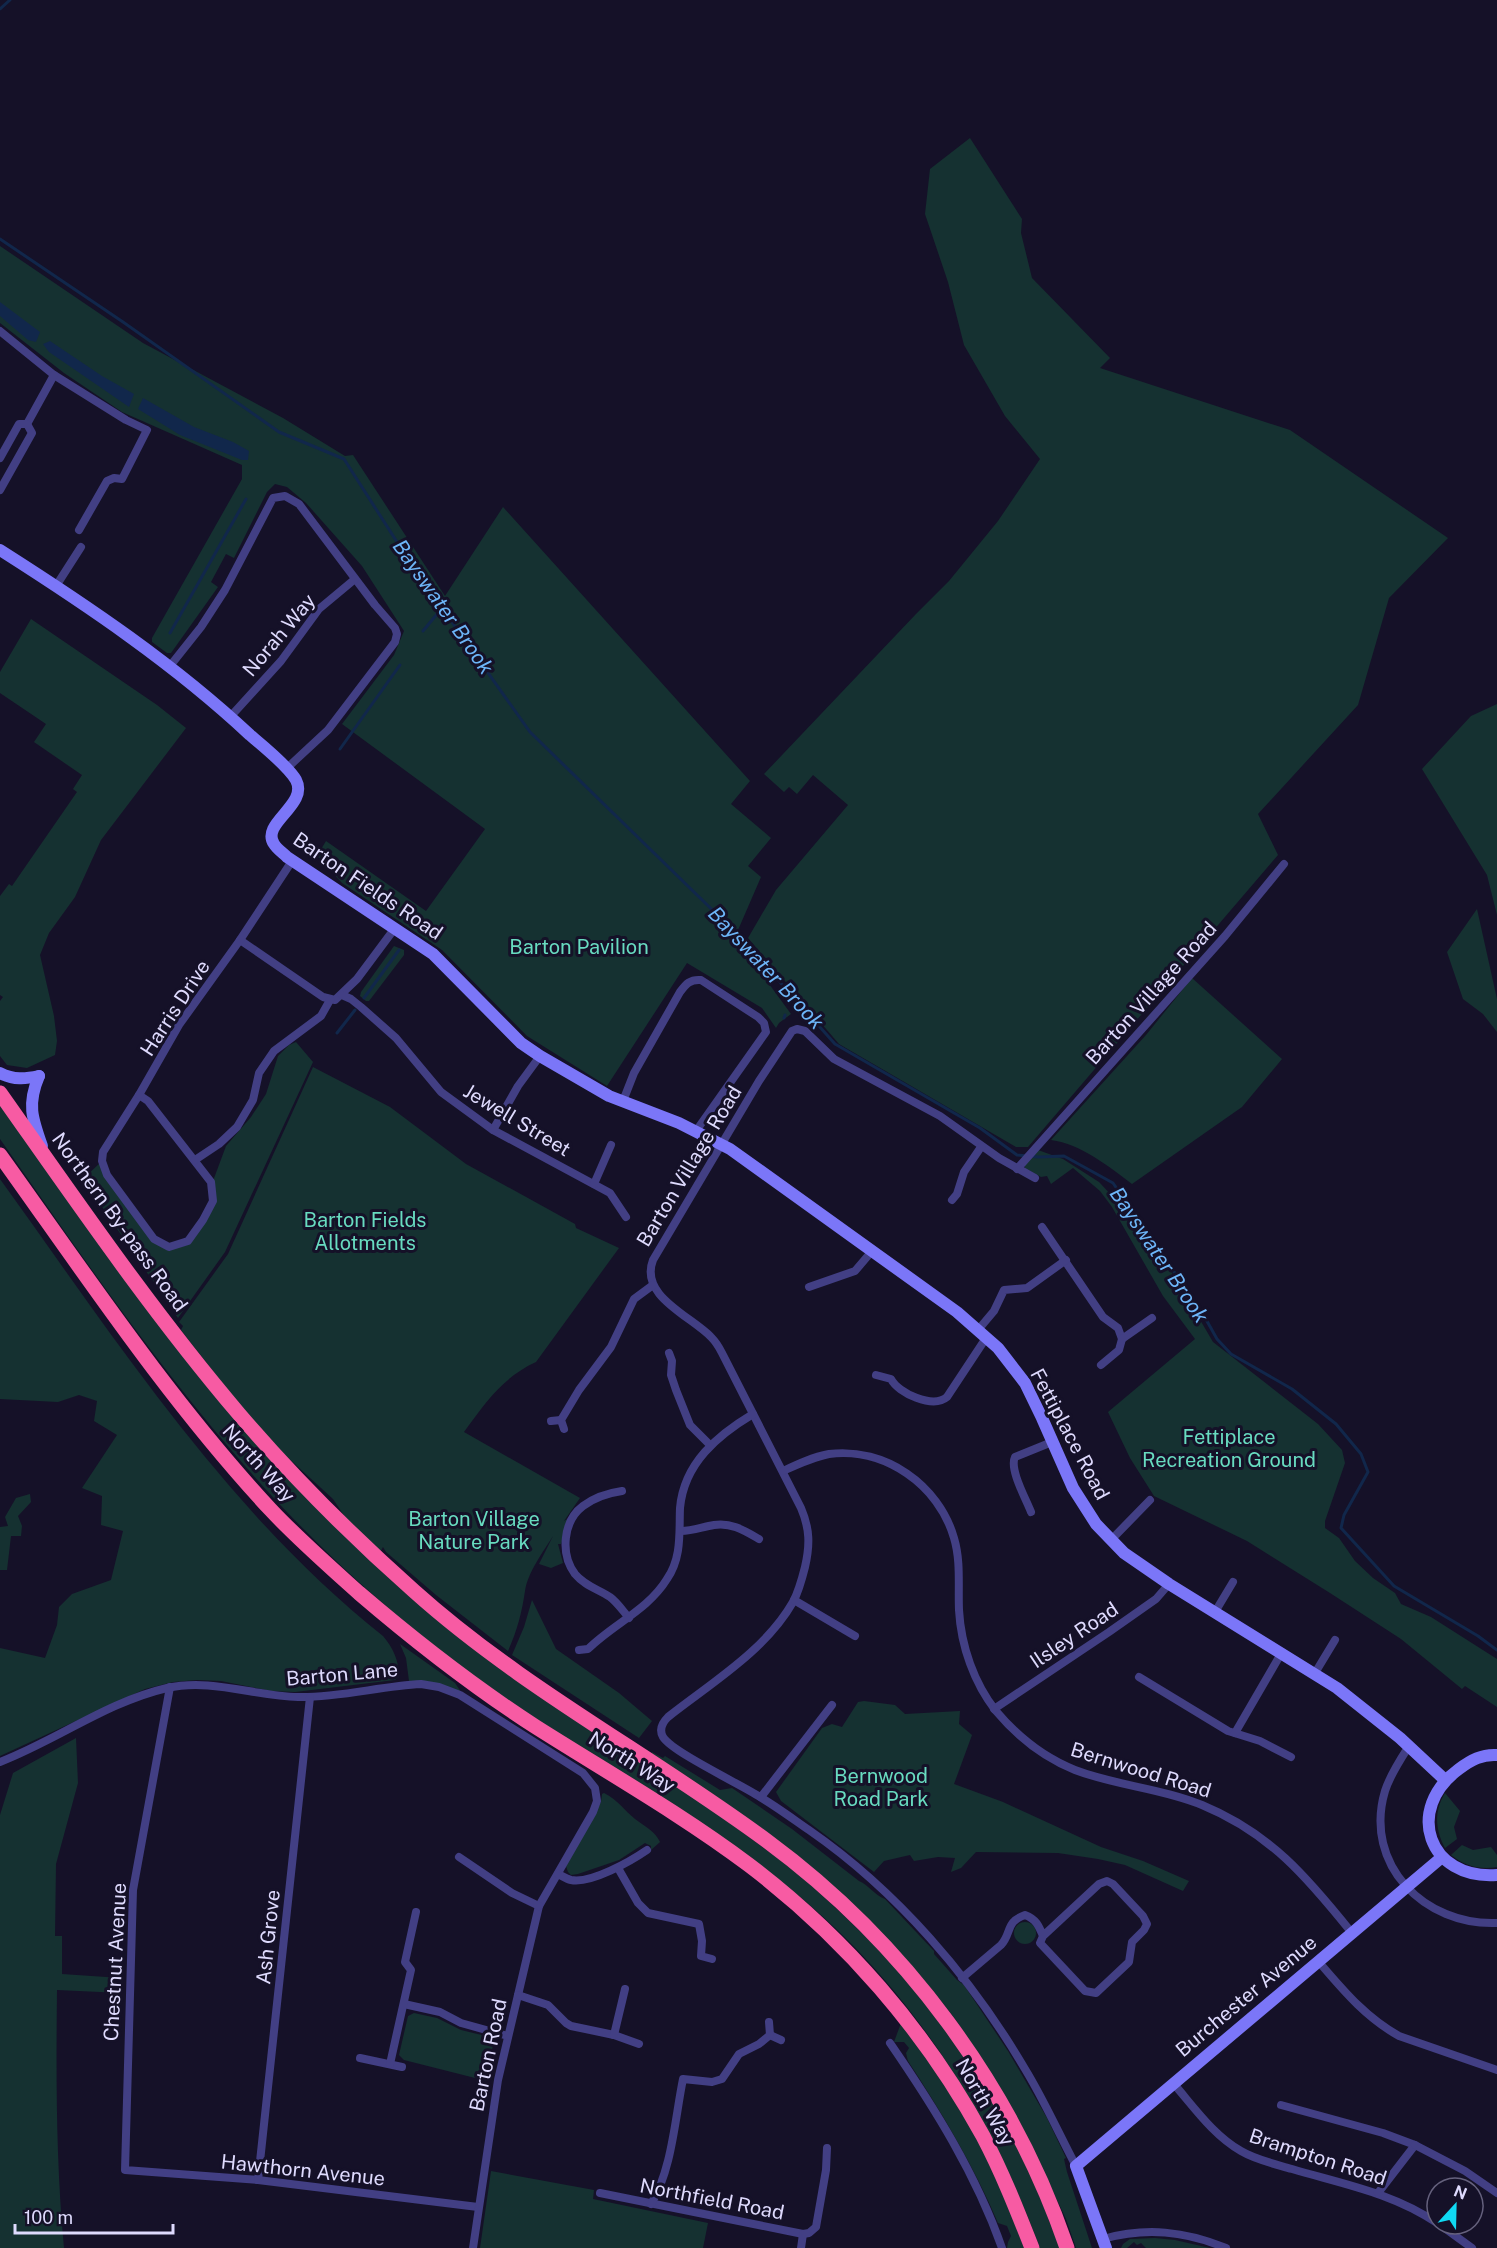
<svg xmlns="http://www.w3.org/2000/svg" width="1497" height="2248" font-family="'Public Sans',sans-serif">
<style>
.green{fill:#153131}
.water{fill:#11274b}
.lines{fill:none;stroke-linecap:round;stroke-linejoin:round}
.stream{stroke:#11274b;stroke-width:3}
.street{stroke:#423f84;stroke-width:8}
.secondary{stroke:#7b76f8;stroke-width:12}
.highway{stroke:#f75ba3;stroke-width:15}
.labels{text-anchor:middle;stroke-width:6;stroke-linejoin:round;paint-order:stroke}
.street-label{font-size:20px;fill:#dedafd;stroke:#151128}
.park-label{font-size:20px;fill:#68dbc0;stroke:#151128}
.water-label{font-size:21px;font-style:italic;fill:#6db5f8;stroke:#151128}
</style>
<rect width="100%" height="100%" fill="#151128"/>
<!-- green -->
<g class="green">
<polygon points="970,138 1022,219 1021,233 1032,278 1110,358 1100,368 1290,430 1448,538 1389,598 1358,705 1258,814 1278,855 1028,1147 1016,1147 839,1044 748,938 776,890 848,805 813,775 797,794 789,787 784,792 764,774 916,614 949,581 998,521 1040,459 1005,416 964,345 948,282 925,214 930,169"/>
<polygon points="0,246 143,343 283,418 345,456 353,455 445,596 503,507 750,781 731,804 771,838 748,866 761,877 735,937 791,1014 779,1023 776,1028 762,1008 687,963 607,1086 527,1036 442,950 342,883 317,856 326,841 426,911 485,829 342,724 394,655 404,631 362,566 306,503 287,487 275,484 267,492 234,558 226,554 211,582 218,587 171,653 167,653 152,642 152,638 242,479 242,465 122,412 64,373 0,323"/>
<polygon points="31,619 157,705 186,728 101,840 75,897 49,933 40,955 54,1016 57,1041 55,1055 27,1068 7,1065 0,1056 0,1001 3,997 0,995 0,896 9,884 12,886 77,792 73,789 82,775 34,742 46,724 0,693 0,672"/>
<polygon points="1497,704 1497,915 1487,875 1422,769 1471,716"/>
<polygon points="1477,909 1497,999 1497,1032 1483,1014 1463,999 1447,952"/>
<polygon points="394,946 404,950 404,955 369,1001 366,1001 360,996 361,992"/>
<path d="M1192,978L1282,1059L1242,1107L1132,1184C1108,1166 1081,1144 1051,1140L1146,1035Z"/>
<polygon points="296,1042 313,1062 225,1252 178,1318 83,1179 102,1161 154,1239 169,1246 188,1241 213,1201 213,1181 226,1146 251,1117 266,1094 278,1056 289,1045"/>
<path d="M313,1067L390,1107L466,1164L575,1224L576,1228L619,1248L536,1362C503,1377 485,1403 464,1432L580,1498L564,1521L569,1518L561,1544H558L563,1563L551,1568L539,1564L553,1536C543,1552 528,1572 525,1591C522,1612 517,1631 508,1651L436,1595L386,1552L383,1547L379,1554L353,1529L333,1499L272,1443L252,1421L181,1330L183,1326L179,1322L228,1254Z"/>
<path d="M0,1103L72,1205L358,1548L799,1874C841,1913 885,1952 921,1997C960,2044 998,2104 1024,2159C1037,2188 1048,2219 1060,2248H1040C986,2103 898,1968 772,1875C687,1811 594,1759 507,1699C462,1669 419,1635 378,1599C226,1468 114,1302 0,1139Z"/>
<polygon points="1038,1150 1063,1159 1099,1182 1115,1199 1175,1277 1213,1342 1318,1424 1342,1450 1345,1463 1325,1521 1325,1528 1339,1538 1355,1561 1373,1578 1395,1593 1401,1604 1431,1617 1497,1659 1497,1707 1465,1686 1462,1689 1401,1639 1330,1593 1247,1541 1154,1496 1130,1458 1108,1412 1195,1339 1163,1296 1112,1207 1100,1191 1073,1168 1051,1184 1047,1176 1041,1177 1025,1168 1025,1164"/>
<path d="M0,1179C116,1340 226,1511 383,1636C393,1648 399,1660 399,1677L395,1680L295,1692L271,1691L221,1681L197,1680L173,1682L145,1689L0,1756V1648L45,1658L57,1625L59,1607L72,1594L111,1580L123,1531L101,1525L102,1496L82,1488L117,1435L94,1421L97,1401L79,1395L58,1402L0,1399Z"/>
<polygon points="30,1494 31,1502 18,1516 22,1526 21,1536 11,1536 7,1570 0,1570 0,1527 8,1526 5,1517 16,1498"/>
<polygon points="532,1600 556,1649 619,1693 652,1721 639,1738 512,1655 524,1627"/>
<polygon points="400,1644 455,1683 461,1692 427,1681 409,1681 406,1658"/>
<polygon points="864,1701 895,1705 905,1714 960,1711 959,1724 972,1735 954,1784 1003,1802 1101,1847 1143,1861 1189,1881 1183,1891 1125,1865 1098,1859 1058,1853 976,1852 961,1868 951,1872 955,1858 938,1857 914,1861 910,1855 884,1861 874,1872 781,1801 776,1792 822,1728 832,1724 842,1727 858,1702"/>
<path d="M76,1738L78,1783L56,1864L55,1936H62V1974L121,1978L122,1993L57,1990C56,2076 56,2162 64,2248H0V1815L13,1773Z"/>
<path d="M652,1752L663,1758L665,1756L720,1790L732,1788L792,1829L859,1881C869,1885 874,1895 885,1899L934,1951V1954L957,1980L964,1985L1008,2051L1047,2118L1066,2158L1064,2159L1067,2172L1092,2248H1076L1066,2219L1024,2131L981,2058L956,2020L934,1992L901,1955L651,1755Z"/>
<path d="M604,1793C618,1800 624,1810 635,1819C644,1826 655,1831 660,1842L651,1850V1846L645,1843L619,1860L578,1874L571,1875L568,1872L566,1866L601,1802L602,1794Z"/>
<path d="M1445,1793L1460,1811L1454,1827L1457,1839L1445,1848C1435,1829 1434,1811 1445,1793Z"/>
<path d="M1462,1845L1473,1850L1491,1847L1497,1855V1867C1480,1870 1465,1866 1451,1855Z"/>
<circle cx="1025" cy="1933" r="11"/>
<polygon points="414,2013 437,2018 461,2030 494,2038 487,2081 404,2060 399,2055 408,2016"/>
<path d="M901,2023L933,2067L977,2135L999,2182L1024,2248H1007L1008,2242L1011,2236L1007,2226L998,2223C974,2166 942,2113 908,2061L906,2053L909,2048L904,2042H894Z"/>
<polygon points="491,2171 594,2190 593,2199 708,2223 703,2248 480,2248"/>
<polygon points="1155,2238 1175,2240 1210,2248 1146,2248 1141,2243 1137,2245 1134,2242 1127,2248 1121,2248 1123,2244 1130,2239"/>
</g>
<!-- water -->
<g class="water">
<polygon points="0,302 40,332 36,342 28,340 0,316"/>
<polygon points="50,341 102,376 134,394 129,407 49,352 43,344"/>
<polygon points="143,398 194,427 233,442 249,451 248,460 242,460 180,435 138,409"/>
</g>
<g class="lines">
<!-- stream -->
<g class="stream">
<polyline points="0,9 10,0"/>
<polyline points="0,239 123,322 279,432 344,459 413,567 530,732 737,934 835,1044 980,1128 1017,1155 1039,1157 1064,1156 1113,1183 1203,1314 1217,1339 1231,1354 1292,1389 1336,1424 1361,1454 1368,1472 1344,1515 1341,1528 1394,1586 1478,1636 1497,1650"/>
<polyline points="423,631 442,608"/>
<polyline points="170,633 246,499"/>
<polyline points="340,749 400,665"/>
<polyline points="364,998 399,950"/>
<polyline points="784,1018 785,1015"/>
<polyline points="337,1033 355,1010"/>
</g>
<!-- street -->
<g class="street">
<polyline points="0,331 54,375 126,420 147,430 122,479 114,478 107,481 79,530"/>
<polyline points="27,424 54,375"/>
<polyline points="0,458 19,424 27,424 32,433 0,490"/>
<polyline points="56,586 81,547"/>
<polyline points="170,666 201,627 225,590 273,498 285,496 299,504 375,605 395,628 397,634 395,642 328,730 286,769"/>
<polyline points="231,716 281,661 319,609 355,579"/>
<polyline points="240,940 323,997 335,1000 357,979 395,928"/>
<polyline points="342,995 351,999 361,1007 396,1038 441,1092 493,1130 610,1193 626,1217"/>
<polygon points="139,1095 148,1101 211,1182 213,1201 203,1220 188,1241 169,1247 154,1239 107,1175 102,1161 103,1152"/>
<polyline points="139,1095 179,1025 240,940 292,861"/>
<path d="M623,1101L634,1073L680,992C686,984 690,979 701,980L758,1017L764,1023L766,1032L696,1131"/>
<polyline points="493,1130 518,1086 540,1056"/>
<polyline points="195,1160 219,1144 237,1127 253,1100 259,1073 274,1051 321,1016 330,1000"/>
<polyline points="1017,1169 1225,936 1284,864"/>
<path d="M1035,1178L999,1158L940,1116L834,1059L805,1031L797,1029L792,1031L759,1081L653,1260C639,1296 691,1316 711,1337C716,1342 719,1347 722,1353L801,1508C810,1529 810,1545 805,1567C802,1579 799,1591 793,1602C765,1651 711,1683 668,1717C662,1723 659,1730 663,1737C672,1752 742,1785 760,1797C777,1807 793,1819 809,1830C897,1891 971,1977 1025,2069C1044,2100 1059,2134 1076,2166"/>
<polyline points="594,1184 611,1145"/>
<polyline points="952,1200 957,1194 964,1172 981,1147"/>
<polyline points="1042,1227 1103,1317 1118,1328 1122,1339"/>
<polyline points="809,1287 855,1271 872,1251"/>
<polyline points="978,1330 994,1311 1004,1290 1027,1288 1066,1260"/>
<polyline points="669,1353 672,1361 671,1375 676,1390 690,1425 710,1445"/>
<polyline points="1101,1365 1119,1350 1122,1339 1152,1318"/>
<path d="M876,1375L891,1379C898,1393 933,1409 947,1397L986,1338"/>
<polyline points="551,1421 561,1420"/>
<polyline points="564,1429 561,1420 579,1390 611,1347 634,1299 653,1285"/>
<path d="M783,1471C798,1464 813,1457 829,1454C885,1447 939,1485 954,1538C961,1561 958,1586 959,1610C961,1646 974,1683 996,1711C1017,1736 1045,1758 1075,1770C1117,1786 1161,1788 1202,1805C1270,1833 1307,1877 1352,1933"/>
<path d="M622,1491C608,1493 595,1497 583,1506C563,1521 560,1554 575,1574C585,1586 598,1589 610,1597C617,1602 623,1611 629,1618"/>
<path d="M1031,1512C1026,1499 1009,1469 1015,1457L1052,1442"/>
<path d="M681,1531C693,1531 702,1527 714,1525C731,1522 745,1531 759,1539"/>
<polyline points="1111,1540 1150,1500"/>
<polyline points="794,1600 855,1636"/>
<polyline points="1215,1612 1233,1582"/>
<path d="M579,1650L588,1649C613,1624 648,1610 667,1579C682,1557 679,1533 680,1508C684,1463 718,1435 753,1414"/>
<polyline points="1315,1673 1335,1640"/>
<polyline points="1139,1677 1228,1731 1260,1741 1291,1757"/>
<polyline points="170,1687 133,1890 125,2170 258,2180 478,2207"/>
<polyline points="994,1709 1109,1632 1156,1599 1169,1584"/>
<polyline points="1235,1733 1282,1652"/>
<path d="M1409,1746C1400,1760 1390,1775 1385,1791C1363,1865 1425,1926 1497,1923"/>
<path d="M0,1762C57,1740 107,1702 167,1688C211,1678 254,1696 298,1697C338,1698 381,1686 421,1684L439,1687L460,1695L583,1773L595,1788L597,1801L593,1812L539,1906L498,2080L473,2248"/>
<polyline points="761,1797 832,1705"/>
<polyline points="459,1857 512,1893 539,1906"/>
<polyline points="618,1868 638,1903 648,1913 699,1924 702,1941 701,1956 712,1959"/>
<path d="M558,1874C562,1876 567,1879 571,1880C591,1884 631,1861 647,1850"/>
<path d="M1318,1961C1343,1990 1365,2017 1399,2036L1497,2070"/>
<path d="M962,1978L1001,1945C1012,1933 1005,1922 1025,1915C1036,1919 1039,1926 1043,1936L1040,1943L1085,1991L1096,1993L1129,1962L1132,1942L1144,1930L1147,1924L1143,1916L1113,1884L1107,1881L1099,1884L1043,1936"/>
<polyline points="518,1995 548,2005 566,2023 571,2026 614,2035 639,2044"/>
<polyline points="404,2004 440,2012 461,2023 508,2036"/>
<polyline points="614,2035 625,1989"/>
<polyline points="770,2035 781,2040"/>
<path d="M890,2043C934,2107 976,2174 1002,2248"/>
<polyline points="360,2058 402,2067"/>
<polyline points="390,2064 411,1970 405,1962 416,1912"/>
<path d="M1173,2083C1194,2107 1213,2135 1241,2151C1256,2160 1275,2164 1292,2169C1343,2184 1393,2193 1437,2223"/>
<polyline points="1281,2105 1383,2133 1415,2145 1378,2193"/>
<polyline points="1415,2145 1465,2171 1497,2193"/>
<polyline points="258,2180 310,1697"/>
<polyline points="600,2193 803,2234 801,2248"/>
<path d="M651,2204C672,2170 675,2118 683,2079L712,2082L722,2079L739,2054L759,2044L770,2035L769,2022"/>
<polyline points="1439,2224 1472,2248"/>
<polyline points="803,2234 809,2233 816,2227 826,2170 827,2148"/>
<path d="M1103,2239C1146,2227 1185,2231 1226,2248"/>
</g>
<!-- secondary -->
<g class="secondary">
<path d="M0,550C88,606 174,664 250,735C263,746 288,766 296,780C309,805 260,823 274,844C277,849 283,853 287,857L433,954L521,1043L540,1056L609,1096L679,1123L730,1149L957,1312L998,1348L1025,1383L1042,1418L1073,1488L1096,1524L1124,1553L1169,1584L1337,1688L1400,1738L1445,1780"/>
<path d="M0,1073C14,1080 25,1079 39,1076"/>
<path d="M39,1076C27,1104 32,1118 42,1146"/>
<path d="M1497,1755C1482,1754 1471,1760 1459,1769C1404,1809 1428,1880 1497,1875"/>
<polyline points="1106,2248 1076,2166 1441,1858"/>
</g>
<!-- highway -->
<g class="highway">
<path d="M0,1093C77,1202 153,1313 239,1414C293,1477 352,1536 414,1591C522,1688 651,1755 767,1841C904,1942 1012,2087 1067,2248"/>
<path d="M0,1155C86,1275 169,1400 270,1509C297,1538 329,1566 359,1593C415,1641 474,1687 536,1727C607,1772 681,1814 749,1865C844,1937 925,2030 983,2136C1002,2172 1017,2210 1032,2248"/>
</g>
</g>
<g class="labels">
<!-- street labels -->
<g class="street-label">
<text transform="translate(279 635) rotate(-50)" y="7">Norah Way</text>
<text transform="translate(368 886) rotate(34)" y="7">Barton Fields Road</text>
<text transform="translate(1151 993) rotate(-48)" y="7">Barton Village Road</text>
<text transform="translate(175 1008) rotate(-57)" y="7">Harris Drive</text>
<text transform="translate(517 1120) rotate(31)" y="7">Jewell Street</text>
<text transform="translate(689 1166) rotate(-59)" y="7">Barton Village Road</text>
<text transform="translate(120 1222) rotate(54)" y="7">Northern By-pass Road</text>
<text transform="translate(1070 1434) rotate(62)" y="7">Fettiplace Road</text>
<text transform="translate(259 1463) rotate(48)" y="7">North Way</text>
<text transform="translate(1074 1635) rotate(-34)" y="7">Ilsley Road</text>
<text transform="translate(342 1674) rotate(-5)" y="7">Barton Lane</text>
<text transform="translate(632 1762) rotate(32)" y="7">North Way</text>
<text transform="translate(1141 1770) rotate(17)" y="7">Bernwood Road</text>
<text transform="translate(268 1937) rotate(-84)" y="7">Ash Grove</text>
<text transform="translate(115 1962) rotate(-87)" y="7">Chestnut Avenue</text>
<text transform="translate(1246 1996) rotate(-40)" y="7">Burchester Avenue</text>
<text transform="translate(488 2055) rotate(-78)" y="7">Barton Road</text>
<text transform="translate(985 2102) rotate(60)" y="7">North Way</text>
<text transform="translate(1318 2157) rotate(18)" y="7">Brampton Road</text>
<text transform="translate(303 2170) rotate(6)" y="7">Hawthorn Avenue</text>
<text transform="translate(712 2199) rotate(11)" y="7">Northfield Road</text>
</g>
<!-- park labels -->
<g class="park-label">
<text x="579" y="954">Barton Pavilion</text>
<text x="365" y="1227">Barton Fields<tspan x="365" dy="23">Allotments</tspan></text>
<text x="1229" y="1444">Fettiplace<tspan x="1229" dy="23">Recreation Ground</tspan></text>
<text x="474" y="1526">Barton Village<tspan x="474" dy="23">Nature Park</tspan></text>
<text x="881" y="1783">Bernwood<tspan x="881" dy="23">Road Park</tspan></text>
</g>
<!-- water labels -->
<g class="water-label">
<text transform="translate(443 607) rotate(55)" y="7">Bayswater Brook</text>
<text transform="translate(766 968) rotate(47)" y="7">Bayswater Brook</text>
<text transform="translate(1159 1255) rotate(56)" y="7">Bayswater Brook</text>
</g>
</g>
<!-- north arrow -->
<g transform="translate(1455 2206) rotate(22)"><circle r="28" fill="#151128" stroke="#65617d" stroke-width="1.5"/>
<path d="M0-4.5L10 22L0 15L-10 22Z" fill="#10d9f3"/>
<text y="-9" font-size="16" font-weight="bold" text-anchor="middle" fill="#dedafd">N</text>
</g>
<!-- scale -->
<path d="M15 2224v9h158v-9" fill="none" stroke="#dedafd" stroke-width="3"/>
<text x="24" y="2224" font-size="18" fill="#dedafd" stroke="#151128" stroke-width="4.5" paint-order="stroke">100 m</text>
</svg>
